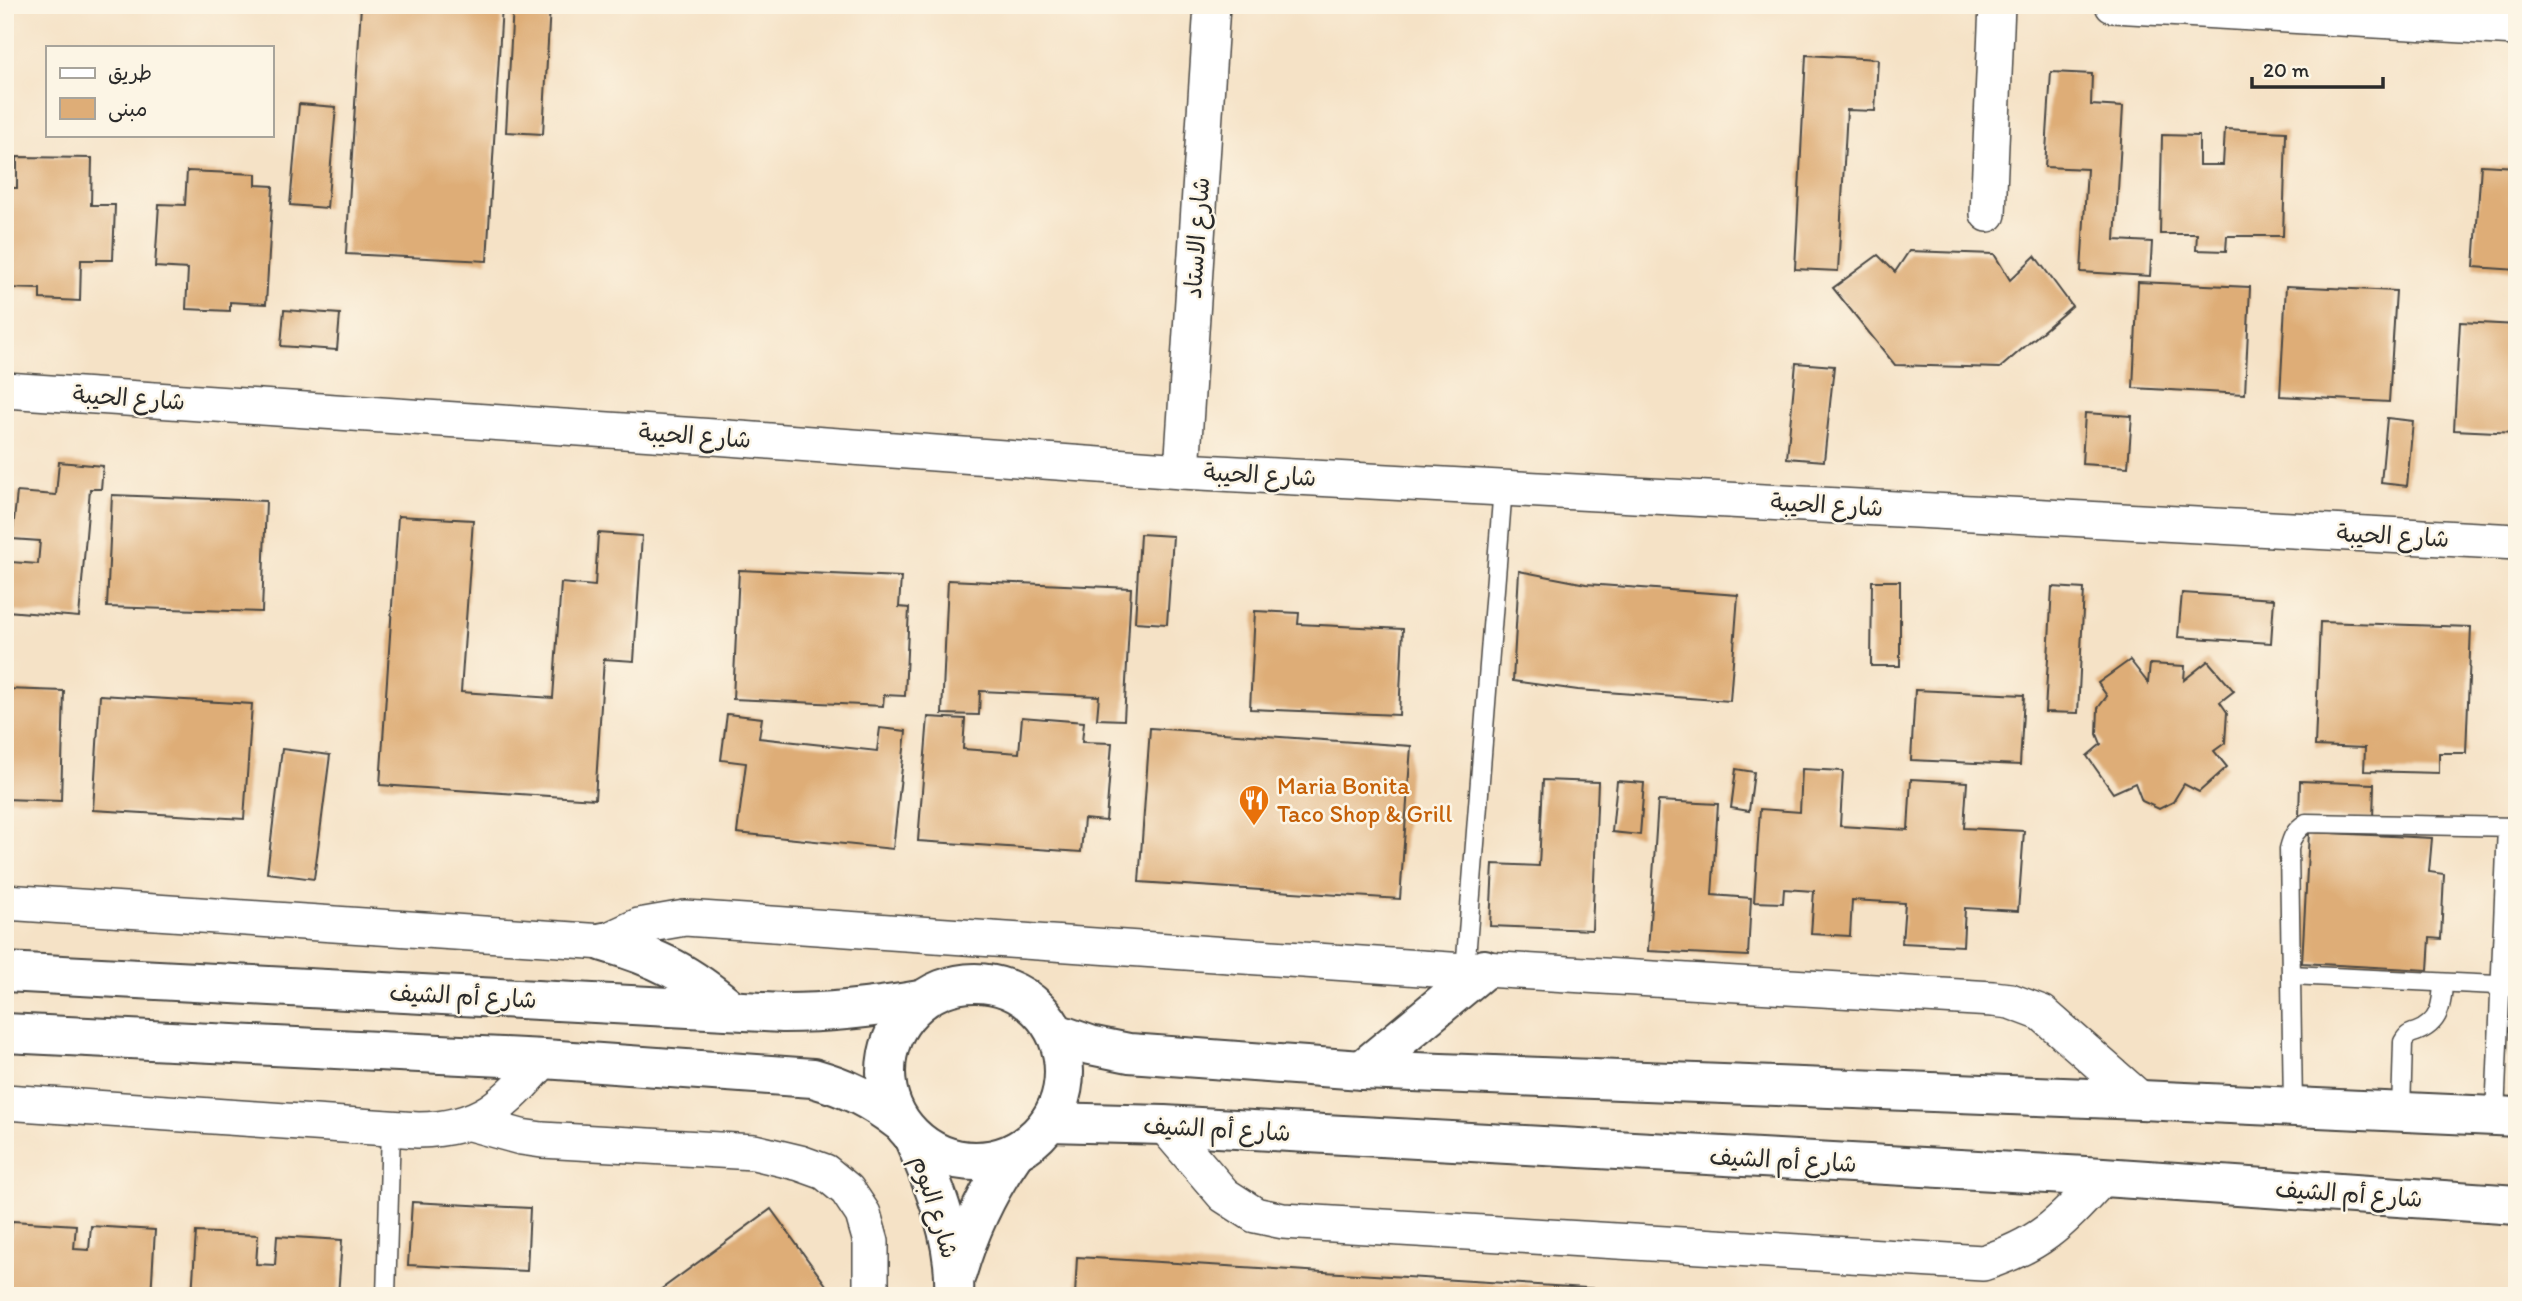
<svg xmlns="http://www.w3.org/2000/svg" width="2522" height="1301" font-family="Itim,'Playpen Sans Arabic',sans-serif">
<style>
.building{fill:#dead77}
.lines{fill:none;stroke-linecap:round;stroke-linejoin:round}
.lane-casing{stroke:#494642;stroke-width:21}
.street-casing{stroke:#494642;stroke-width:38}
.secondary-casing{stroke:#494642;stroke-width:42}
.lane{stroke:#fff;stroke-width:18}
.street{stroke:#fff;stroke-width:35}
.secondary{stroke:#fff;stroke-width:38}
.labels{text-anchor:middle;stroke-width:5;stroke-linejoin:round;paint-order:stroke}
.street-label{font-size:24px;fill:#2b2b2b;stroke:#fcf5e5}
.food-label{font-size:24px;fill:#c56008;stroke:#fcf5e5;text-anchor:start}
</style>
<rect width="100%" height="100%" fill="#fcf5e5"/>
<filter id="ink" filterUnits="userSpaceOnUse"><feTurbulence type="fractalNoise" baseFrequency=".0143" numOctaves="2"/><feDisplacementMap in="SourceGraphic" scale="14" xChannelSelector="R" yChannelSelector="G"/><feConvolveMatrix kernelMatrix="1 2 1 2 8 2 1 2 1" color-interpolation-filters="sRGB"/></filter>
<filter id="wash" filterUnits="userSpaceOnUse"><feTurbulence type="fractalNoise" baseFrequency=".00686" numOctaves="4" result="noise"/><feDisplacementMap in="SourceGraphic" scale="28" xChannelSelector="R" yChannelSelector="G"/><feGaussianBlur stdDeviation="1.57" result="paint"/><feColorMatrix in="noise" values="0 0 0 0 0 0 0 0 0 0 0 0 0 0 0 0 0 1.4 0 .05"/><feComposite in="paint" operator="in"/></filter>
<g filter="url(#wash)">
<rect width="100%" height="100%" fill="#f5e2c6"/>
<g id="blocks">
<!-- building -->
<g class="building">
<polygon points="361,5 502,5 487,261 346,254"/>
<polygon points="513,5 550,5 543,134 506,132"/>
<polygon points="1806,55 1878,59 1875,111 1847,110 1838,271 1795,269"/>
<polygon points="2051,72 2092,74 2091,105 2123,107 2115,240 2152,242 2150,276 2081,272 2087,169 2045,167"/>
<polygon points="299,104 336,107 327,208 290,205"/>
<polygon points="2225,129 2286,132 2283,236 2227,236 2226,251 2196,250 2197,234 2160,234 2162,135 2199,136 2199,165 2223,165"/>
<polygon points="17,157 92,158 91,205 115,205 113,260 81,260 80,301 40,299 40,289 5,288 5,188 17,188"/>
<polygon points="2481,165 2517,167 2517,270 2474,267"/>
<polygon points="187,171 256,174 256,185 273,186 266,304 230,302 230,311 186,309 188,269 155,267 159,204 185,205"/>
<polygon points="1909,251 1994,254 2010,280 2035,256 2072,306 2000,368 1895,365 1833,288 1878,255 1895,272"/>
<polygon points="2138,282 2250,287 2245,394 2133,388"/>
<polygon points="2286,286 2396,291 2389,402 2280,396"/>
<polygon points="284,310 340,314 337,350 281,346"/>
<polygon points="2460,322 2517,325 2517,433 2454,430"/>
<polygon points="1796,363 1834,366 1824,461 1787,458"/>
<polygon points="2085,413 2132,416 2128,467 2082,464"/>
<polygon points="2387,418 2413,421 2407,486 2381,483"/>
<polygon points="59,462 103,466 101,489 90,489 79,617 7,611 11,562 38,564 40,541 12,539 17,492 56,495"/>
<polygon points="112,495 266,501 262,612 107,607"/>
<polygon points="398,516 473,520 461,692 553,698 561,583 595,586 598,533 642,536 634,661 604,659 595,799 380,785"/>
<polygon points="1140,534 1173,536 1167,624 1135,622"/>
<polygon points="739,570 901,577 899,607 909,608 905,696 884,695 883,706 733,699"/>
<polygon points="1519,571 1586,584 1738,595 1730,701 1578,690 1513,681"/>
<polygon points="948,580 1131,588 1124,720 1097,719 1099,696 980,691 979,715 942,714"/>
<polygon points="1872,581 1900,581 1900,666 1871,666"/>
<polygon points="2052,587 2084,589 2078,713 2045,712"/>
<polygon points="2182,593 2274,599 2271,643 2178,637"/>
<polygon points="1255,611 1299,613 1298,624 1403,629 1399,715 1250,709"/>
<polygon points="2320,622 2471,627 2466,753 2439,753 2439,773 2364,771 2365,748 2315,746"/>
<polygon points="2130,660 2148,683 2150,664 2185,666 2184,680 2208,661 2234,691 2220,702 2227,712 2225,743 2214,751 2227,767 2199,792 2184,784 2173,802 2159,809 2142,801 2135,783 2113,793 2087,756 2101,744 2097,734 2098,708 2107,696 2098,683"/>
<polygon points="5,689 64,691 61,801 5,799"/>
<polygon points="1915,690 2024,695 2020,765 1911,760"/>
<polygon points="100,695 252,704 244,819 93,810"/>
<polygon points="727,714 762,718 759,738 877,751 880,728 906,731 893,849 737,833 746,763 721,760"/>
<polygon points="928,717 965,719 963,749 1019,753 1022,717 1084,722 1082,742 1112,743 1106,821 1084,819 1081,852 918,841"/>
<polygon points="1150,728 1411,746 1400,899 1139,882"/>
<polygon points="282,749 330,755 314,879 267,873"/>
<polygon points="1736,769 1754,772 1749,811 1731,808"/>
<polygon points="1802,769 1843,771 1840,826 1908,830 1911,779 1967,782 1964,828 2024,831 2018,911 1965,908 1963,946 1902,943 1905,903 1852,900 1850,936 1811,934 1814,891 1784,889 1783,903 1754,902 1760,809 1800,812"/>
<polygon points="1543,780 1598,782 1592,930 1490,926 1493,864 1539,866"/>
<polygon points="1617,781 1644,783 1640,835 1612,832"/>
<polygon points="2300,781 2374,784 2373,819 2299,817"/>
<polygon points="1658,801 1718,804 1712,895 1751,898 1748,956 1648,951"/>
<polygon points="2309,832 2432,838 2429,872 2444,874 2441,939 2430,938 2428,970 2302,963"/>
<polygon points="412,1202 530,1208 527,1271 408,1265"/>
<polygon points="771,1209 826,1285 811,1296 652,1296"/>
<polygon points="12,1221 76,1225 74,1249 89,1250 91,1226 155,1230 151,1296 7,1296"/>
<polygon points="196,1232 258,1235 256,1264 275,1265 277,1236 342,1240 338,1296 192,1296"/>
<polygon points="1077,1257 1603,1289 1602,1296 1075,1296"/>
</g>
</g>
</g>
<g filter="url(#ink)">
<use href="#blocks" fill-opacity="0" stroke="#494642" stroke-width="2"/>
<g class="lines">
<!-- lane casing -->
<g class="lane-casing">
<g id="lane">
<polyline points="1465,971 1503,487"/>
<polyline points="2291,975 2517,986"/>
<path d="M2293,1107L2289,849C2292,837 2295,830 2306,823L2517,827"/>
<path d="M2401,1112L2403,1042C2407,1035 2409,1034 2416,1032C2440,1023 2442,1005 2443,983"/>
<polyline points="2495,1116 2507,827"/>
<polyline points="386,1296 391,1128"/>
</g>
</g>
<!-- street casing -->
<g class="street-casing">
<g id="street">
<polyline points="2113,5 2517,28"/>
<polyline points="1988,214 1997,5"/>
<polyline points="5,390 714,437 1182,471 2517,542"/>
<polyline points="1182,471 1212,5"/>
<polyline points="5,902 604,942 639,926 685,918 1465,971 1484,969 1993,999 2010,1001 2042,1013 2141,1100"/>
<path d="M5,1102L418,1130C482,1129 504,1105 544,1059"/>
<polyline points="470,1123 521,1137 542,1140 754,1152 800,1163 825,1172 847,1190 863,1214 871,1242 871,1296"/>
<path d="M1164,1125L1224,1195L1255,1215L1283,1221L1983,1263C2043,1244 2061,1222 2103,1177"/>
</g>
</g>
<!-- secondary casing -->
<g class="secondary-casing">
<g id="secondary">
<path d="M604,942C659,958 688,973 732,1010"/>
<path d="M5,972L783,1013C830,1013 874,1008 920,1000"/>
<circle cx="975" cy="1072" r="89"/>
<path d="M5,1033L544,1059L813,1078C848,1088 870,1099 899,1121"/>
<polyline points="1056,1033 1090,1045 1129,1053 1362,1070 2141,1100 2517,1117"/>
<polyline points="1362,1070 1484,969"/>
<polyline points="1049,1122 1164,1125 2103,1177 2517,1205"/>
<path d="M913,1137C935,1187 957,1241 954,1296"/>
<path d="M957,1273C970,1228 988,1190 1015,1152"/>
</g>
</g>
<!-- lane -->
<use href="#lane" class="lane"/>
<!-- street -->
<use href="#street" class="street"/>
<!-- secondary -->
<use href="#secondary" class="secondary"/>
</g>
</g>
<!-- icons -->
<defs>
<g id="restaurant-pin" transform="scale(1.575)"><path d="M0 17L-7.5 6A9.5 9.5 0 1 1 7.5 6Z" fill="#e8710a" stroke="#fcf5e5"/><path d="M-5-6h1v4h1v-4h1v4h1v-4h1v5L-1.5 .5V6h-2V.5L-5-1ZM5-6V6H3V1.5H1.5Q1.5-4 5-6Z" fill="#fff"/></g>
</defs>
<g fill-rule="evenodd">
<use href="#restaurant-pin" x="1254" y="800"/>
</g>
<g class="labels">
<!-- street labels -->
<g class="street-label">
<text transform="translate(1197 238) rotate(-86)" y="8">شارع الاستاد</text>
<text transform="translate(129 398) rotate(4)" y="8">شارع الحيبة</text>
<text transform="translate(695 436) rotate(4)" y="8">شارع الحيبة</text>
<text transform="translate(1260 475) rotate(3)" y="8">شارع الحيبة</text>
<text transform="translate(1827 505) rotate(3)" y="8">شارع الحيبة</text>
<text transform="translate(2393 536) rotate(3)" y="8">شارع الحيبة</text>
<text transform="translate(463 996) rotate(3)" y="8">شارع أم الشيف</text>
<text transform="translate(1217 1129) rotate(3)" y="8">شارع أم الشيف</text>
<text transform="translate(1783 1160) rotate(3)" y="8">شارع أم الشيف</text>
<text transform="translate(2349 1194) rotate(4)" y="8">شارع أم الشيف</text>
<text transform="translate(935 1207) rotate(73)" y="8">شارع البوم</text>
</g>
<!-- food labels -->
<g class="food-label">
<text x="1277" y="794">Maria Bonita<tspan x="1277" dy="28">Taco Shop &amp; Grill</tspan></text>
</g>
</g>
<!-- margin -->
<rect width="2522" height="1301" fill="none" stroke="#fcf5e5" stroke-width="28"/>
<!-- legend -->
<rect x="46" y="46" width="228" height="91" fill="#fcf5e5" stroke="#a8a49b" stroke-width="2"/>
<rect x="60" y="68" width="35" height="10" fill="#ffffff" stroke="#a8a49b" stroke-width="2"/>
<text x="108" y="80" font-size="21" fill="#2b2b2b">طريق</text>
<rect x="60" y="98" width="35" height="21" fill="#dead77" stroke="#a8a49b" stroke-width="2"/>
<text x="108" y="116" font-size="21" fill="#2b2b2b">مبنى</text>
<!-- scale -->
<path d="M2252 77v10h131v-10" fill="none" stroke="#2b2b2b" stroke-width="3.5"/>
<text x="2263" y="77" font-size="21" fill="#2b2b2b" stroke="#fcf5e5" stroke-width="5" paint-order="stroke">20 m</text>
</svg>
